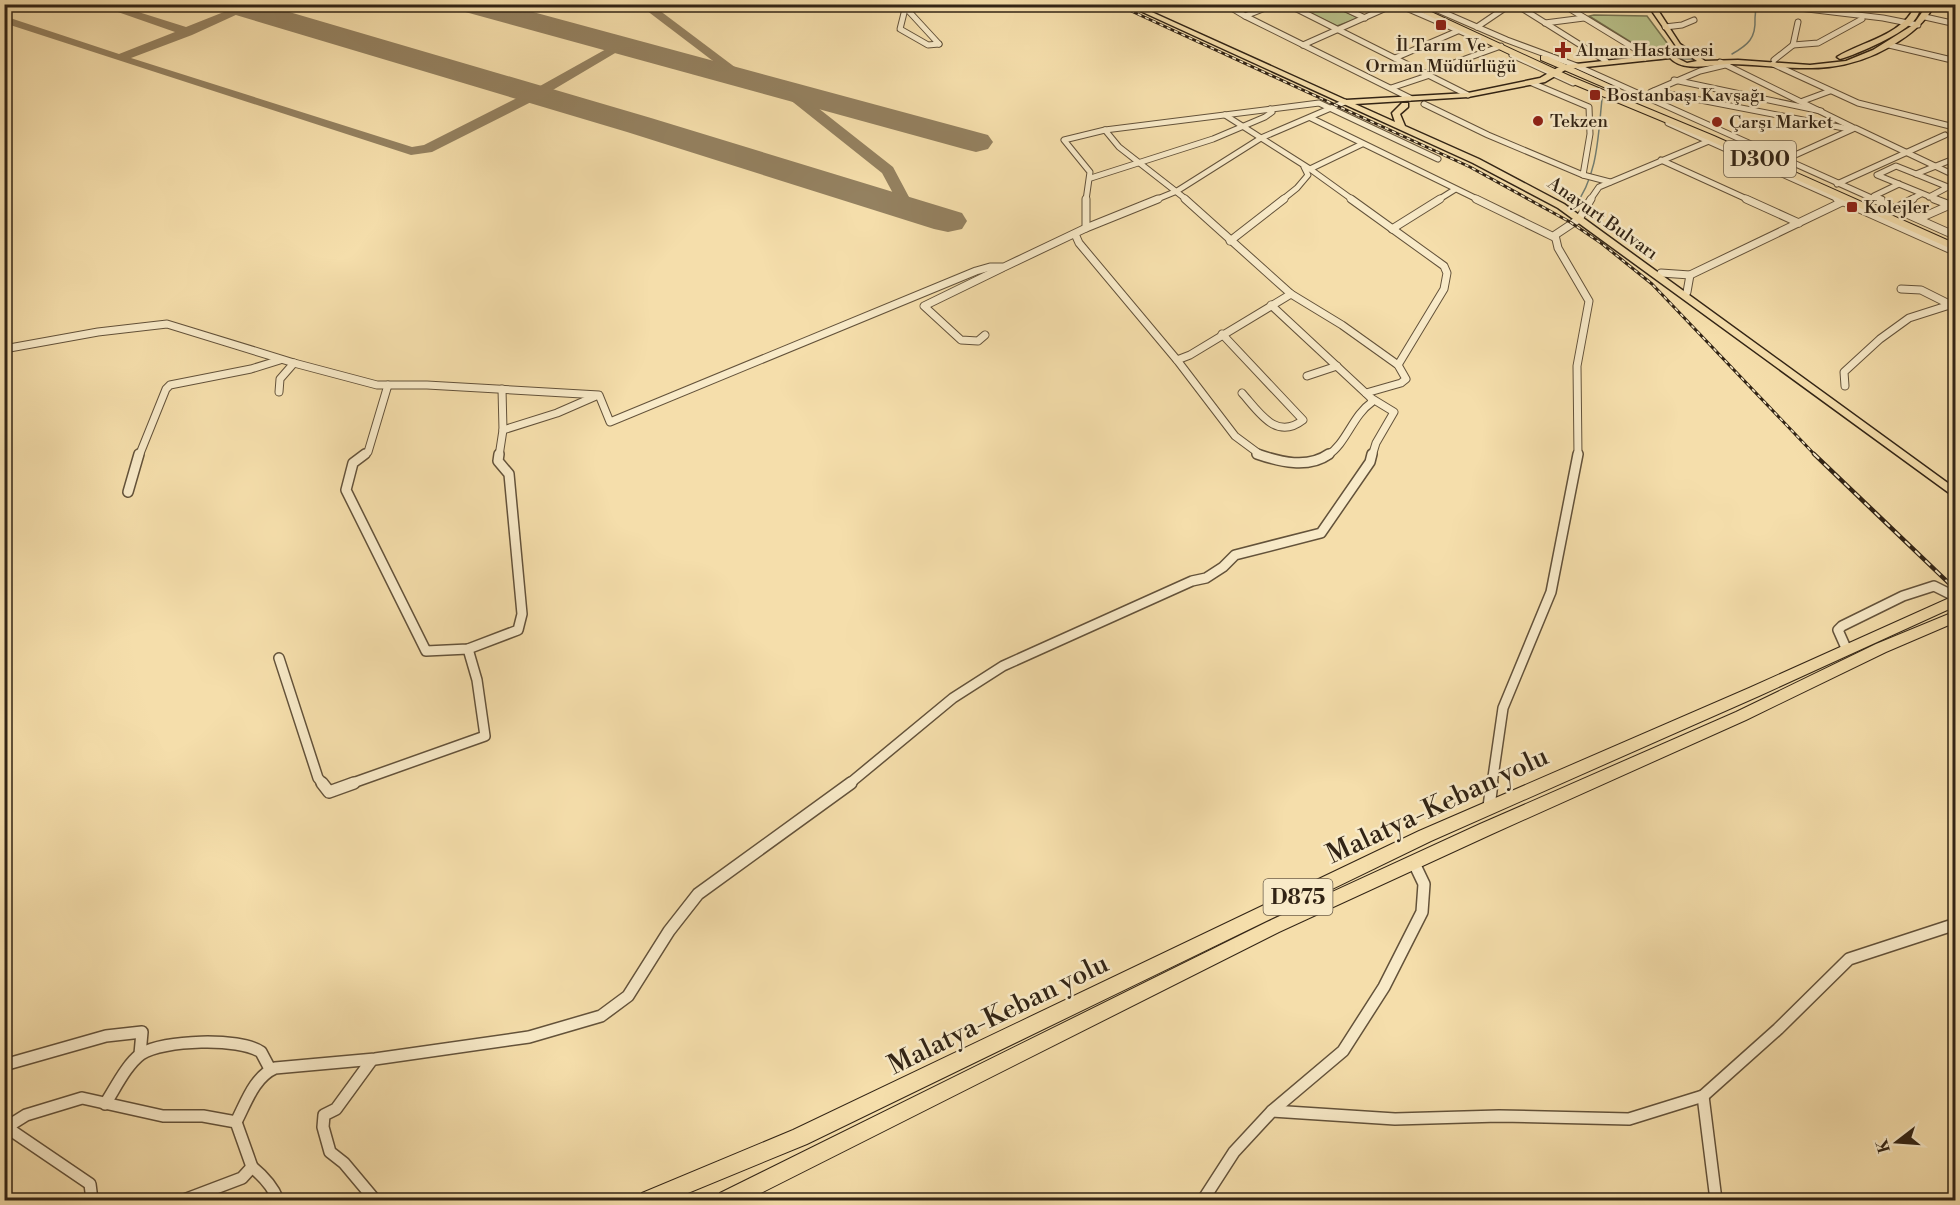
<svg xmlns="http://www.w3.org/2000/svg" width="1960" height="1205" font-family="'Libre Bodoni',serif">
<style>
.green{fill:#b9c28b;stroke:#767350;stroke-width:1.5}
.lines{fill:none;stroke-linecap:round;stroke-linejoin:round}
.stream{stroke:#737f73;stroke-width:1.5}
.taxiway{fill:#948160;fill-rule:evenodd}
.runway{fill:#948160;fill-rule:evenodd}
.minor-far3-casing{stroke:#63523a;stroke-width:7}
.minor-far2-casing{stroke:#63523a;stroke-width:9}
.minor-far1-casing{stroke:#63523a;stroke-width:12}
.minor-casing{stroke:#63523a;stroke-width:14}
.major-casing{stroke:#322415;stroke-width:3}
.highway-casing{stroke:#322415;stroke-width:2}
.minor-far3{stroke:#f8eac8;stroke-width:5}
.minor-far2{stroke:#f8eac8;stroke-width:7}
.minor-far1{stroke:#f8eac8;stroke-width:9}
.minor{stroke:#f8eac8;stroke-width:11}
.major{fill:#f5deab;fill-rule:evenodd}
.highway{fill:#f5deab;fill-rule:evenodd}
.rail-far1-casing{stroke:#322415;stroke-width:3}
.rail-casing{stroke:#322415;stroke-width:4.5}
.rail-far1{stroke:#f8eac8;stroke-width:1.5;stroke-dasharray:4;stroke-linecap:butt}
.rail{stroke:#f8eac8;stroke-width:2;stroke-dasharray:7;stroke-linecap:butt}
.poi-dot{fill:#8f2418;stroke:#f8eac8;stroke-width:2}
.labels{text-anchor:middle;stroke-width:5;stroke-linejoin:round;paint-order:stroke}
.far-poi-label{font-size:18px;fill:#322415;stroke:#f8eac8;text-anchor:start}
.far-street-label{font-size:18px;fill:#322415;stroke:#f8eac8}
.shield{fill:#f8eac8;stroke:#6d5f4b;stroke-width:1.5}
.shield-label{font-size:21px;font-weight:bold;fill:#322415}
.near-street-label{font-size:27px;fill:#322415;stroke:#f8eac8}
</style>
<rect width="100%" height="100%" fill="#f5deab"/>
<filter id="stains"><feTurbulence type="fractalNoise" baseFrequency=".00333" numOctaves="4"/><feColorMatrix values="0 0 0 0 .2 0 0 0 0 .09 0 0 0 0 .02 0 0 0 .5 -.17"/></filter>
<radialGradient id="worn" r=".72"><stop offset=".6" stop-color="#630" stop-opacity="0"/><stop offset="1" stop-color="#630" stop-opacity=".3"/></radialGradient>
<!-- green -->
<g class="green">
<polygon points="1293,5 1332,5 1359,18 1337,26"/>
<polygon points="1594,15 1647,16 1673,51 1665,54 1650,54 1589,16"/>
</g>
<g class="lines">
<!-- stream -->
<g class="stream">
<path d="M1732,54C1748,45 1756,38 1755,19C1755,13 1757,10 1754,4"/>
<polyline points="1679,59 1697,59"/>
<polyline points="1655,60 1667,59"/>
<path d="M1574,207C1598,176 1598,136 1602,99"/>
</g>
<!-- taxiway -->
<g class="taxiway">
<polygon points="95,4 113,4 186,27 244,4 260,4 192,35 131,58 412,147 424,145 531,91 617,43 625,43 627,46 541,97 432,152 411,155 4,23 4,16 119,54 175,32"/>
<polygon points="638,4 651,4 752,80 750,83 742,83"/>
<polygon points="789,88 794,89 893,167 909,197 902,209 897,210 890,206 895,197 882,173 784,95 783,92"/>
</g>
<!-- runway -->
<g class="runway">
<polygon points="215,4 262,4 651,118 962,213 967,221 962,229 948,232 934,229 627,132 219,10"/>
<polygon points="454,4 503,4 988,135 993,142 988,149 976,152 964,149 458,10"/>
</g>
<!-- minor-far3 casing -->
<g class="minor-far3-casing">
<g id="minor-far3">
<polyline points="1225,4 1245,16"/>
<polyline points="1275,4 1245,16 1410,98"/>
<polyline points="1287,4 1468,95"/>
<polyline points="1335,4 1365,18"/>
<polyline points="1397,4 1483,41"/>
<polyline points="1424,4 1507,40 1577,66 1876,200"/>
<polyline points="1515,4 1606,61"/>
<polyline points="1562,4 1634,48 1645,58"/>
<polyline points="1766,4 1883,18 1918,25"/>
<polyline points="904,6 939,44"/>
<polyline points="905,9 900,29 928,45 939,44"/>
<polyline points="1925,17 1956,24"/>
<polyline points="1545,23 1584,18"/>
<polyline points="1477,27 1511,4"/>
<polyline points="1665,27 1682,25 1694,20"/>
<polyline points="1303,45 1395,4"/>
<polyline points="1793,45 1818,43 1862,19"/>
<polyline points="1889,45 1956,61"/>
<polyline points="1512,55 1573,83"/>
<polyline points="1395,58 1460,30"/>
<polyline points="1774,60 1793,45 1798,22"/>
<polyline points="1720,62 1852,127"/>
<polyline points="1773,64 1858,103 1950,126"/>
<polyline points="1426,73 1501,46"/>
<polyline points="1674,80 1821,111"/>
<polyline points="1391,88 1430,75"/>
<polyline points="1654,91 1849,129"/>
<polyline points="1651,92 1700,71 1725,65"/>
<polyline points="1803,101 1830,91"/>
<polyline points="1424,104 1488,135 1583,175 1590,134 1589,107 1532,83"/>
<polyline points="1225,115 1310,169 1353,200"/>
<polyline points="1311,118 1479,200"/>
<polyline points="1668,123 1840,200"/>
<polyline points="1105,130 1119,147 1187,200"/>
<polyline points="1661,160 1749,200"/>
<polyline points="1784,160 1855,128 1956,176"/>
<polyline points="1310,169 1362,144"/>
<polyline points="1916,174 1896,166 1877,175 1938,200"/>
<polyline points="1583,175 1610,182"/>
<polyline points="1091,178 1213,139 1265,117 1272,112 1270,109"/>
<polyline points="1837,184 1945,135"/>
<polyline points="1929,197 1948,187 1916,174 1956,158"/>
<polyline points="1882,199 1874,196 1899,184"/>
<polyline points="1086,200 1090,172 1064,140 1105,130 1319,103 1438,159"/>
<polyline points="1155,200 1177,191 1261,138 1345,102"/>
<polyline points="1282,200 1297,188 1308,175 1304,167"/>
<polyline points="1438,200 1454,190"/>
<polyline points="1590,200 1599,187 1709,141"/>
<polyline points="1910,200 1921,194"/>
</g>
</g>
<!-- minor-far2 casing -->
<g class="minor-far2-casing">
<g id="minor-far2">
<polyline points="1185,199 1291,294 1342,325 1398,365 1406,379 1401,383 1366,393"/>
<polyline points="1351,199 1444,266 1447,273 1444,289 1398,365"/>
<polyline points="1476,199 1554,237"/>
<polyline points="1746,199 1799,223"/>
<polyline points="1837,199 1956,252"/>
<polyline points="1873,199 1956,236"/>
<polyline points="1900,206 1913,199"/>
<polyline points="1915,212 1925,216 1950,205 1934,199"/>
<polyline points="1086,228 1158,199"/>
<polyline points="1392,229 1440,199"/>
<polyline points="1075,234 1079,243 1177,360 1235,436 1262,456"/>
<polyline points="1230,241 1284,199"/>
<polyline points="1661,273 1690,275 1687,292"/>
<polyline points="1690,275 1842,202"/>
<polyline points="1901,289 1921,290 1951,305"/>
<polyline points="1271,305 1371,398 1394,412 1376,443 1372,456"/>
<polyline points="1953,333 1956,329"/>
<path d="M1222,334L1303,420C1276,441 1259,412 1242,393"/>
<polyline points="985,335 978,341 961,340 924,306 1002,268"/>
<polyline points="4,349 98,332 167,324 294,363 377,385 427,385 599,395 610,422 976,271 990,267 1004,267 1086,228 1086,199"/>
<polyline points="1177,360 1190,355 1291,294"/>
<polyline points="1307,376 1337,366"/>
<polyline points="1845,386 1844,372 1880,339 1909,318 1956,303"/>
<polyline points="279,392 280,379 294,363"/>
<polyline points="503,430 557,413 596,396"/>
<polyline points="139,456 166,389 170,385 251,369 280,360"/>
<polyline points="363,456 368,452 388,385"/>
<polyline points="499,456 503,430 502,389"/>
<path d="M1327,456C1347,443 1352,416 1372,402L1371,398"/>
<polyline points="1578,456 1577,366 1589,301 1558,248 1555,235 1579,219 1591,199"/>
</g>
</g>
<!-- minor-far1 casing -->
<g class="minor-far1-casing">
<g id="minor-far1">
<polyline points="365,454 353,463 346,490 426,651 468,649 518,630 522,614 509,474 498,461 499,454"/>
<path d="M1257,454C1280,462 1308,469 1329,454"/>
<polyline points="1953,486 1956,485"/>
<polyline points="128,492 139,454"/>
<polyline points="1846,648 1838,630 1842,626 1903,596 1934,586 1956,597"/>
<polyline points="279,658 318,778 323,784"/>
<polyline points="350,784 485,736 477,680 468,649"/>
<polyline points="849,784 953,698 1003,666 1192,581 1206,578 1223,567 1235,555 1321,533 1370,462 1372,454"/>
<polyline points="1492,784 1503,708 1551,592 1578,454"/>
</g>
</g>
<!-- minor casing -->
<g class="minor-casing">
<g id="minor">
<polyline points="322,783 329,792 354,783"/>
<polyline points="1489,807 1492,783"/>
<polyline points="371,1061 336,1109 324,1115 323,1127 330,1152 344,1163 375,1200"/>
<polyline points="4,1065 106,1036 142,1032 140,1054"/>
<polyline points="1703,1096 1716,1200"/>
<path d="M105,1104C115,1089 126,1065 141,1054C163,1040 239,1037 261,1052L270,1069"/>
<polyline points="1272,1111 1343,1051 1384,987 1422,912 1424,884 1414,863"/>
<path d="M236,1122C246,1103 254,1077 275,1068L375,1059L529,1037L601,1016L628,996L669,931L698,894L851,783"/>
<polyline points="92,1200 90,1184 12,1131 10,1125 26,1115 82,1098 163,1116 203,1116 236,1122 252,1167"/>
<path d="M184,1200L242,1178L252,1167C263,1176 273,1187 278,1200"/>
<polyline points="1203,1200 1234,1152 1272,1111 1395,1119 1499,1116 1629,1119 1703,1096 1778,1029 1849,959 1956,924"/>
</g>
</g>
<!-- major casing -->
<g class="major-casing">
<g id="major">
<path d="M1125,4H1134L1346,100L1468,93L1540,78L1557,68L1567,65L1685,52L1676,46L1647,4H1654L1680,44L1705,61L1738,60L1810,65L1846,61L1873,50L1913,25L1928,4H1935C1925,23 1911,34 1893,45C1835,79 1793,66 1731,64C1712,64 1684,73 1670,58L1567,69L1545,82L1468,97L1355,104L1395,122L1392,113L1402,103H1408V107L1400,114L1405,126L1479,159L1564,204L1956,489V498L1558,208L1473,163ZM1679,56L1691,57L1697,61L1687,63L1677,58Z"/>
<path d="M1916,4H1922C1920,9 1919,14 1916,18C1906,33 1858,54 1840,59L1837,57C1862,41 1903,36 1916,4Z"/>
</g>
</g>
<!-- highway casing -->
<g class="highway-casing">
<g id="highway">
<polygon points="1404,4 1414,4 1572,77 1714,136 1956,244 1956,251 1708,140 1566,81"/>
<polygon points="1541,56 1547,56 1613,86 1606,88 1541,60"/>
<polygon points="1956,595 1956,606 1759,696 1431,841 807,1144 671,1200 639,1200 642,1193 793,1130 1419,831 1749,688"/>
<polygon points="1956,611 1956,622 1886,652 1746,720 1492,834 1279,932 747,1200 717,1200 720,1193 1267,922 1480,824 1736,712 1876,644"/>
</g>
</g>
<!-- minor-far3 -->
<use href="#minor-far3" class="minor-far3"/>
<!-- minor-far2 -->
<use href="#minor-far2" class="minor-far2"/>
<!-- minor-far1 -->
<use href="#minor-far1" class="minor-far1"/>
<!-- minor -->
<use href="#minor" class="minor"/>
<!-- major -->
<use href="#major" class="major"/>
<!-- highway -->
<use href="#highway" class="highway"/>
<!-- rail-far1 casing -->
<g class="rail-far1-casing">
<polyline id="rail-far1" points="1116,4 1470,167 1570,222 1601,243 1652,284 1816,456"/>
</g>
<!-- rail casing -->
<g class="rail-casing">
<polyline id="rail" points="1814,454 1956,590"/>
</g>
<!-- rail-far1 -->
<use href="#rail-far1" class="rail-far1"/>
<!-- rail -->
<use href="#rail" class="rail"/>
</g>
<!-- markers -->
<g class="poi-dot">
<rect x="1435" y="19" width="12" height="12" rx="3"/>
<path d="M1560 41h6v6h6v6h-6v6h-6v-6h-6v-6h6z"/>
<rect x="1589" y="89" width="12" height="12" rx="3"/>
<circle cx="1538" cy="121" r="6"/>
<circle cx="1717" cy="122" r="6"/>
<rect x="1846" y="201" width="12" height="12" rx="3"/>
</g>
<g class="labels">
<!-- far-poi labels -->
<g class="far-poi-label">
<text x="1441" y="51" text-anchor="middle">İl Tarım Ve<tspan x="1441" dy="21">Orman Müdürlüğü</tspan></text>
<text x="1576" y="56">Alman Hastanesi</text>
<text x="1607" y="101">Bostanbaşı Kavşağı</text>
<text x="1550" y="127">Tekzen</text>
<text x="1729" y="128">Çarşı Market</text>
<text x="1864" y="213">Kolejler</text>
</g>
<!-- far-street labels -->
<g class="far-street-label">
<text transform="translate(1603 218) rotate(35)" y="6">Anayurt Bulvarı</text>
</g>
<!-- shield labels -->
<g class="shield">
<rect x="1724" y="141" width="72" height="36" rx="4.5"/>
<rect x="1263.5" y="879" width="69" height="36" rx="4.5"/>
</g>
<g class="shield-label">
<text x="1760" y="166">D300</text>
<text x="1298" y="904">D875</text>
</g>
<!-- near-street labels -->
<g class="near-street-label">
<text transform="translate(1437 805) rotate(-25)" y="9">Malatya-Keban yolu</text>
<text transform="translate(998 1014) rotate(-26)" y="9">Malatya-Keban yolu</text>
</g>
</g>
<!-- margin -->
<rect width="1960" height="1205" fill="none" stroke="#f5deab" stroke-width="24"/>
<rect x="6" y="6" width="1948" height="1193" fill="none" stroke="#322415" stroke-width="3"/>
<rect x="12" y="12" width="1936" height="1181" fill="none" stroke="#322415" stroke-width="1.5"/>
<!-- north arrow -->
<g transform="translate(1897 1142) rotate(253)" stroke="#f8eac8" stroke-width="4.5" paint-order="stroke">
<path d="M0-4.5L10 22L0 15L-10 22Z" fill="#322415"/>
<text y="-9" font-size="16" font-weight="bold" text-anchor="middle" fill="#322415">K</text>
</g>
<rect width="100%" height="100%" filter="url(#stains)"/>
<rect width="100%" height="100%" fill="url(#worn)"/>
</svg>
